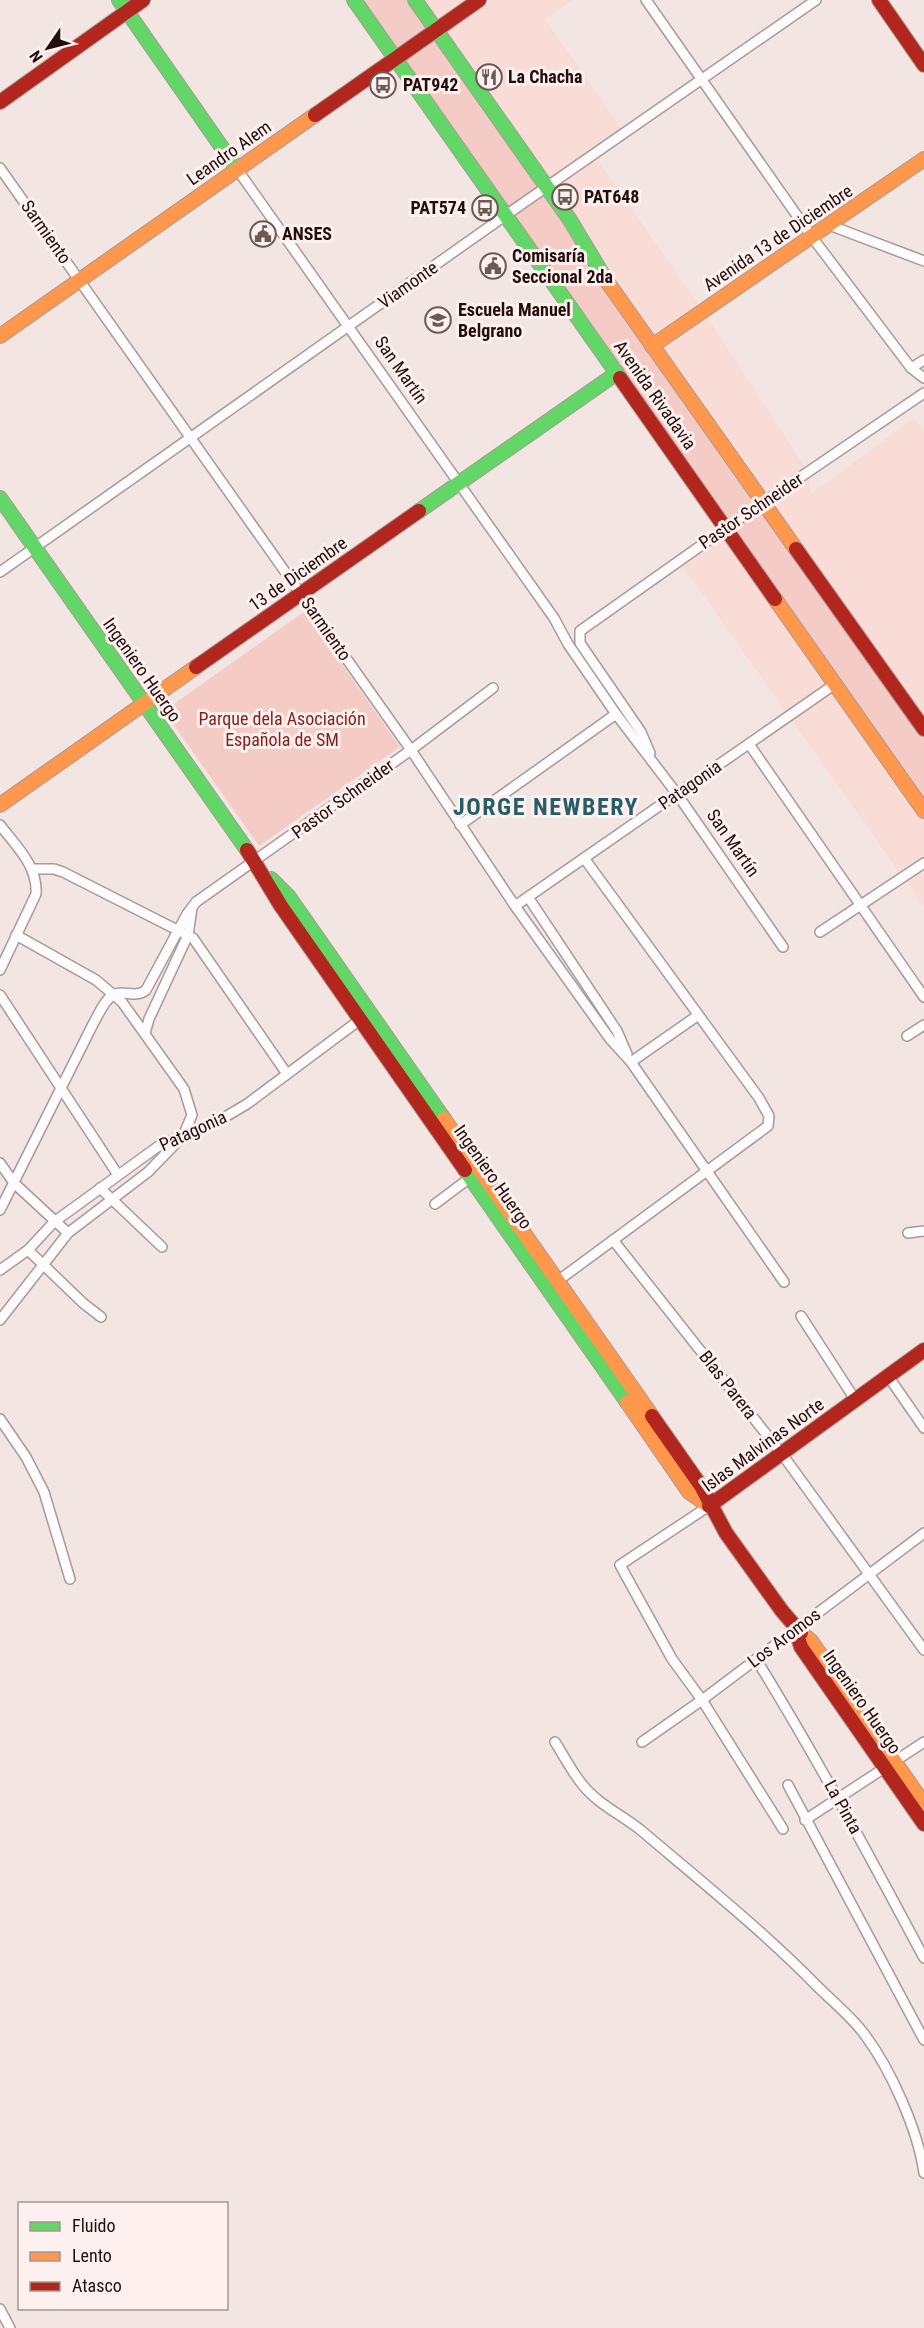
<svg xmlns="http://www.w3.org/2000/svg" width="924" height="2328" font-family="'Roboto Condensed',sans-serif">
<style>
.built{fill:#f9dcd6}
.green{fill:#f4ccc5}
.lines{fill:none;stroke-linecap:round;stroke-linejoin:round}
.street-casing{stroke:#a99997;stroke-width:12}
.fast-casing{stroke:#a99997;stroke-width:16}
.slow-casing{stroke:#a99997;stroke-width:16}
.jam-casing{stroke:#a99997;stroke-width:16}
.street{stroke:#fdfbfb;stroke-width:9}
.fast{stroke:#63d668;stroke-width:14}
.slow{stroke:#ff974d;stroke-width:14}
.jam{stroke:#b3261e;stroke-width:14}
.labels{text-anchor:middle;stroke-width:6;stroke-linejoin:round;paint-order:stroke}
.poi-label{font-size:18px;font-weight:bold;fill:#220e0b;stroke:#fdf0ee;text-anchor:start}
.street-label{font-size:18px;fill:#220e0b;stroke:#fdf0ee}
.park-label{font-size:18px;fill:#841e16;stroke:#fdf0ee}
.district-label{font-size:24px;font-weight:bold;letter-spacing:1.5px;fill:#265e67;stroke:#fdf0ee}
</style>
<rect width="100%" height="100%" fill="#f3e5e2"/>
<!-- built -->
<polygon class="built" points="415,0 572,0 545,19 625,134 594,155 703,311 808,472 811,494 914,418 924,432 924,907 679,561 762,501"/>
<!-- green -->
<g class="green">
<polygon points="355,0 415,0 924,729 924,811"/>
<polygon points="305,611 400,747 259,846 164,711"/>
</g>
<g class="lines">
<!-- street casing -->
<g class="street-casing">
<g id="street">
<polyline points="646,0 812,237 911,368 924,378"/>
<polyline points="0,168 411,750 515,906 610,1039 631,1062 784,1282"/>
<polyline points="237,169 554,618 568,644 616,714 677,794 783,947"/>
<polyline points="829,225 924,261"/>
<polyline points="911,368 924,360"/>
<polyline points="0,572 506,215 816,0"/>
<polyline points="749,744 924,997"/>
<polyline points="650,753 641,732 580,643 580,631 730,525 924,393"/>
<path d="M0,825C16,846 38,866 36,894L0,970"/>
<polyline points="460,825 616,714"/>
<polyline points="33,869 54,869 63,872 193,938 287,1074"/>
<polyline points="528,897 617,1031 627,1054"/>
<polyline points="515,906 835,684"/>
<polyline points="820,932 924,863"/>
<polyline points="0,995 118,1175"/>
<polyline points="145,1033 149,1019 188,935 192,908"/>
<polyline points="907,1036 924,1025"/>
<polyline points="631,1062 697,1016"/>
<polyline points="0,1163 14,1183 68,1233"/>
<polyline points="100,1188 162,1247"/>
<polyline points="435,1204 471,1177"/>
<path d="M0,1210L93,1024C98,1016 104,1000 113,995C124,989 135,999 146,990L187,914L196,902L411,750L493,688"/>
<polyline points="908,1233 924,1231"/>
<polyline points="613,1240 782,1454 924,1650"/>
<polyline points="28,1250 83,1303 101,1317"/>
<polyline points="0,1270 28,1250 54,1222 160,1145 220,1120 247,1104 361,1019"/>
<polyline points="559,1280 768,1126 769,1116 759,1098 584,858"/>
<polyline points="801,1316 856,1401"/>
<polyline points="0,1320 68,1233 148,1172 183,1136 192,1115 184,1089 122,1002 96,980 16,935"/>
<polyline points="888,1376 924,1428"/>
<polyline points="0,1419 26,1457 44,1492 70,1579"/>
<polyline points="709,1506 620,1565 672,1659 702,1700 783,1829"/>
<path d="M756,1659C816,1756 870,1857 924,1958"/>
<path d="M555,1742C564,1756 572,1772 582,1784C597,1804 624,1816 643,1832C702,1882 763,1931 817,1986C833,2002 852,2017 865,2035C891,2070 918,2130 924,2173"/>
<polyline points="642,1742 702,1700 924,1533"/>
<polyline points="788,1785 924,2040"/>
<polyline points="805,1820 924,1742"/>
<polyline points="0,2309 10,2328"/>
</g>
</g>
<!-- fast casing -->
<g class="fast-casing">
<g id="fast">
<polyline points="119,0 237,169"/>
<polyline points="354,0 620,378"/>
<polyline points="415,0 570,220 606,280"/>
<polyline points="0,498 247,850"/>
<polyline points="419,511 617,373"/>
<polyline points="271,879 289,897 444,1119"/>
<polyline points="465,1170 627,1402"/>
</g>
</g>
<!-- slow casing -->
<g class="slow-casing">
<g id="slow">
<polyline points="606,280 796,549"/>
<polyline points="0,336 315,115"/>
<polyline points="652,346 924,159"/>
<polyline points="775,599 924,811"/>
<polyline points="0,805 196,667"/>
<polyline points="444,1119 652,1416"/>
<polyline points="627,1402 689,1492 709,1506"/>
<polyline points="801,1633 811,1641 924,1804"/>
</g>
</g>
<!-- jam casing -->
<g class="jam-casing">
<g id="jam">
<polyline points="879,0 924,65"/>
<polyline points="0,102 143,0"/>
<polyline points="315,115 479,0"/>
<polyline points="620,378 775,599"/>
<polyline points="796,549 924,729"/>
<polyline points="196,667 419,511"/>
<polyline points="247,850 281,906 465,1170"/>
<polyline points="652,1416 701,1486 726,1533 782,1611 801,1633"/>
<polyline points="709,1506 924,1350"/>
<polyline points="796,1631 801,1647 924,1824"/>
</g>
</g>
<!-- street -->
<use href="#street" class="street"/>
<!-- fast -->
<use href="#fast" class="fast"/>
<!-- slow -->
<use href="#slow" class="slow"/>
<!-- jam -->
<use href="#jam" class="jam"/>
</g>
<!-- icons -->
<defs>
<g id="restaurant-ring" transform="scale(1.35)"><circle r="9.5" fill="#fdf0ee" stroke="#6b5956" stroke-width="1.5"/><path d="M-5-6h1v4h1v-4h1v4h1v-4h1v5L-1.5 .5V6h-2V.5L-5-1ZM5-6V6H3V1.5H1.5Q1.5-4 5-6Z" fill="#6b5956"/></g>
<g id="bus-ring" transform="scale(1.35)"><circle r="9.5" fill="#fdf0ee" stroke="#6b5956" stroke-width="1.5"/><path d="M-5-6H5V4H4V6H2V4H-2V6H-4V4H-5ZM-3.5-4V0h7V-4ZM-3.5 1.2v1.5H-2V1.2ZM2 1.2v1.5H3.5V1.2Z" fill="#6b5956"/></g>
<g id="civic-ring" transform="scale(1.35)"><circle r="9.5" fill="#fdf0ee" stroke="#6b5956" stroke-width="1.5"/><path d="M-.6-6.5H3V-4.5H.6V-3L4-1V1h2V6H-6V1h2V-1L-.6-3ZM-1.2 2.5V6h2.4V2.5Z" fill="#6b5956"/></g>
<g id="school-ring" transform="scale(1.35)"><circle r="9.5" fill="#fdf0ee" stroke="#6b5956" stroke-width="1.5"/><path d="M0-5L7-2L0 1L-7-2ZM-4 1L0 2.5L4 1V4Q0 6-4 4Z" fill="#6b5956"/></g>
</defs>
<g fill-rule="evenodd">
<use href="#restaurant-ring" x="489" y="77"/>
<use href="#bus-ring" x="383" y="85"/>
<use href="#bus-ring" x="565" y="197"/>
<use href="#bus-ring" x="485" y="208"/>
<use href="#civic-ring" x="263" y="234"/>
<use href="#civic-ring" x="493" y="266"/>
<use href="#school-ring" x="438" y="320"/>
</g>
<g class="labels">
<!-- poi labels -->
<g class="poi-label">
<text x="508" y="83">La Chacha</text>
<text x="403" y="91">PAT942</text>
<text x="584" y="203">PAT648</text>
<text x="466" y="214" text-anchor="end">PAT574</text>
<text x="282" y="240">ANSES</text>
<text x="512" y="262">Comisaría<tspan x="512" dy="21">Seccional 2da</tspan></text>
<text x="458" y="316">Escuela Manuel<tspan x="458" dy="21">Belgrano</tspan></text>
</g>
<!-- street labels -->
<g class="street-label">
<text transform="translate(229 153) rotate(-35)" y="6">Leandro Alem</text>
<text transform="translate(46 232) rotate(55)" y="6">Sarmiento</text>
<text transform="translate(778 238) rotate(-34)" y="6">Avenida 13 de Diciembre</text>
<text transform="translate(408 285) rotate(-35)" y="6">Viamonte</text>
<text transform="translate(401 370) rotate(55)" y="6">San Martín</text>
<text transform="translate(655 395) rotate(55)" y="6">Avenida Rivadavia</text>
<text transform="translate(751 511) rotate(-34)" y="6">Pastor Schneider</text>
<text transform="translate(298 574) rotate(-35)" y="6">13 de Diciembre</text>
<text transform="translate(326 629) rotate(55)" y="6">Sarmiento</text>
<text transform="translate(142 670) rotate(55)" y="6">Ingeniero Huergo</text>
<text transform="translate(690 785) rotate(-35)" y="6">Patagonia</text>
<text transform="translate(343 799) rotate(-36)" y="6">Pastor Schneider</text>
<text transform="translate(733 843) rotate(55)" y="6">San Martín</text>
<text transform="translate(193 1131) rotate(-25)" y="6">Patagonia</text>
<text transform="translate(493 1177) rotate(55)" y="6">Ingeniero Huergo</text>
<text transform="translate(728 1385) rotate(52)" y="6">Blas Parera</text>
<text transform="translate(763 1445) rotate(-36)" y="6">Islas Malvinas Norte</text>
<text transform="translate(784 1638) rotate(-37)" y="6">Los Aromos</text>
<text transform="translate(862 1702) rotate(55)" y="6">Ingeniero Huergo</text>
<text transform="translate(843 1807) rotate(61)" y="6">La Pinta</text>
</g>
<!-- park labels -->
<g class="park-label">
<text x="282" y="725">Parque dela Asociación<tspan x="282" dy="21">Española de SM</tspan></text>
</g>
<!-- district labels -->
<g class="district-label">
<text x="546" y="815">JORGE NEWBERY</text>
</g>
</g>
<!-- legend -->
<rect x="18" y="2202" width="210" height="108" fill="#fdf0ee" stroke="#a59693" stroke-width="1.5"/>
<rect x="30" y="2222" width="30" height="9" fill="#63d668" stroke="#a59693" stroke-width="1.5"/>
<text x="72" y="2232" font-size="18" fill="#220e0b">Fluido</text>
<rect x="30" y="2252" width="30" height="9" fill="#ff974d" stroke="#a59693" stroke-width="1.5"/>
<text x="72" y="2262" font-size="18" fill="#220e0b">Lento</text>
<rect x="30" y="2282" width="30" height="9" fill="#b3261e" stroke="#a59693" stroke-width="1.5"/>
<text x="72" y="2292" font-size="18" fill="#220e0b">Atasco</text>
<!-- north arrow -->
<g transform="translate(48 48) rotate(235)" stroke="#fdf0ee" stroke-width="4.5" paint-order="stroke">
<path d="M0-4.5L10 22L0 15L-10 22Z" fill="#220e0b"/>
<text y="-9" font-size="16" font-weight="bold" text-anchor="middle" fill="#220e0b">N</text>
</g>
</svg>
